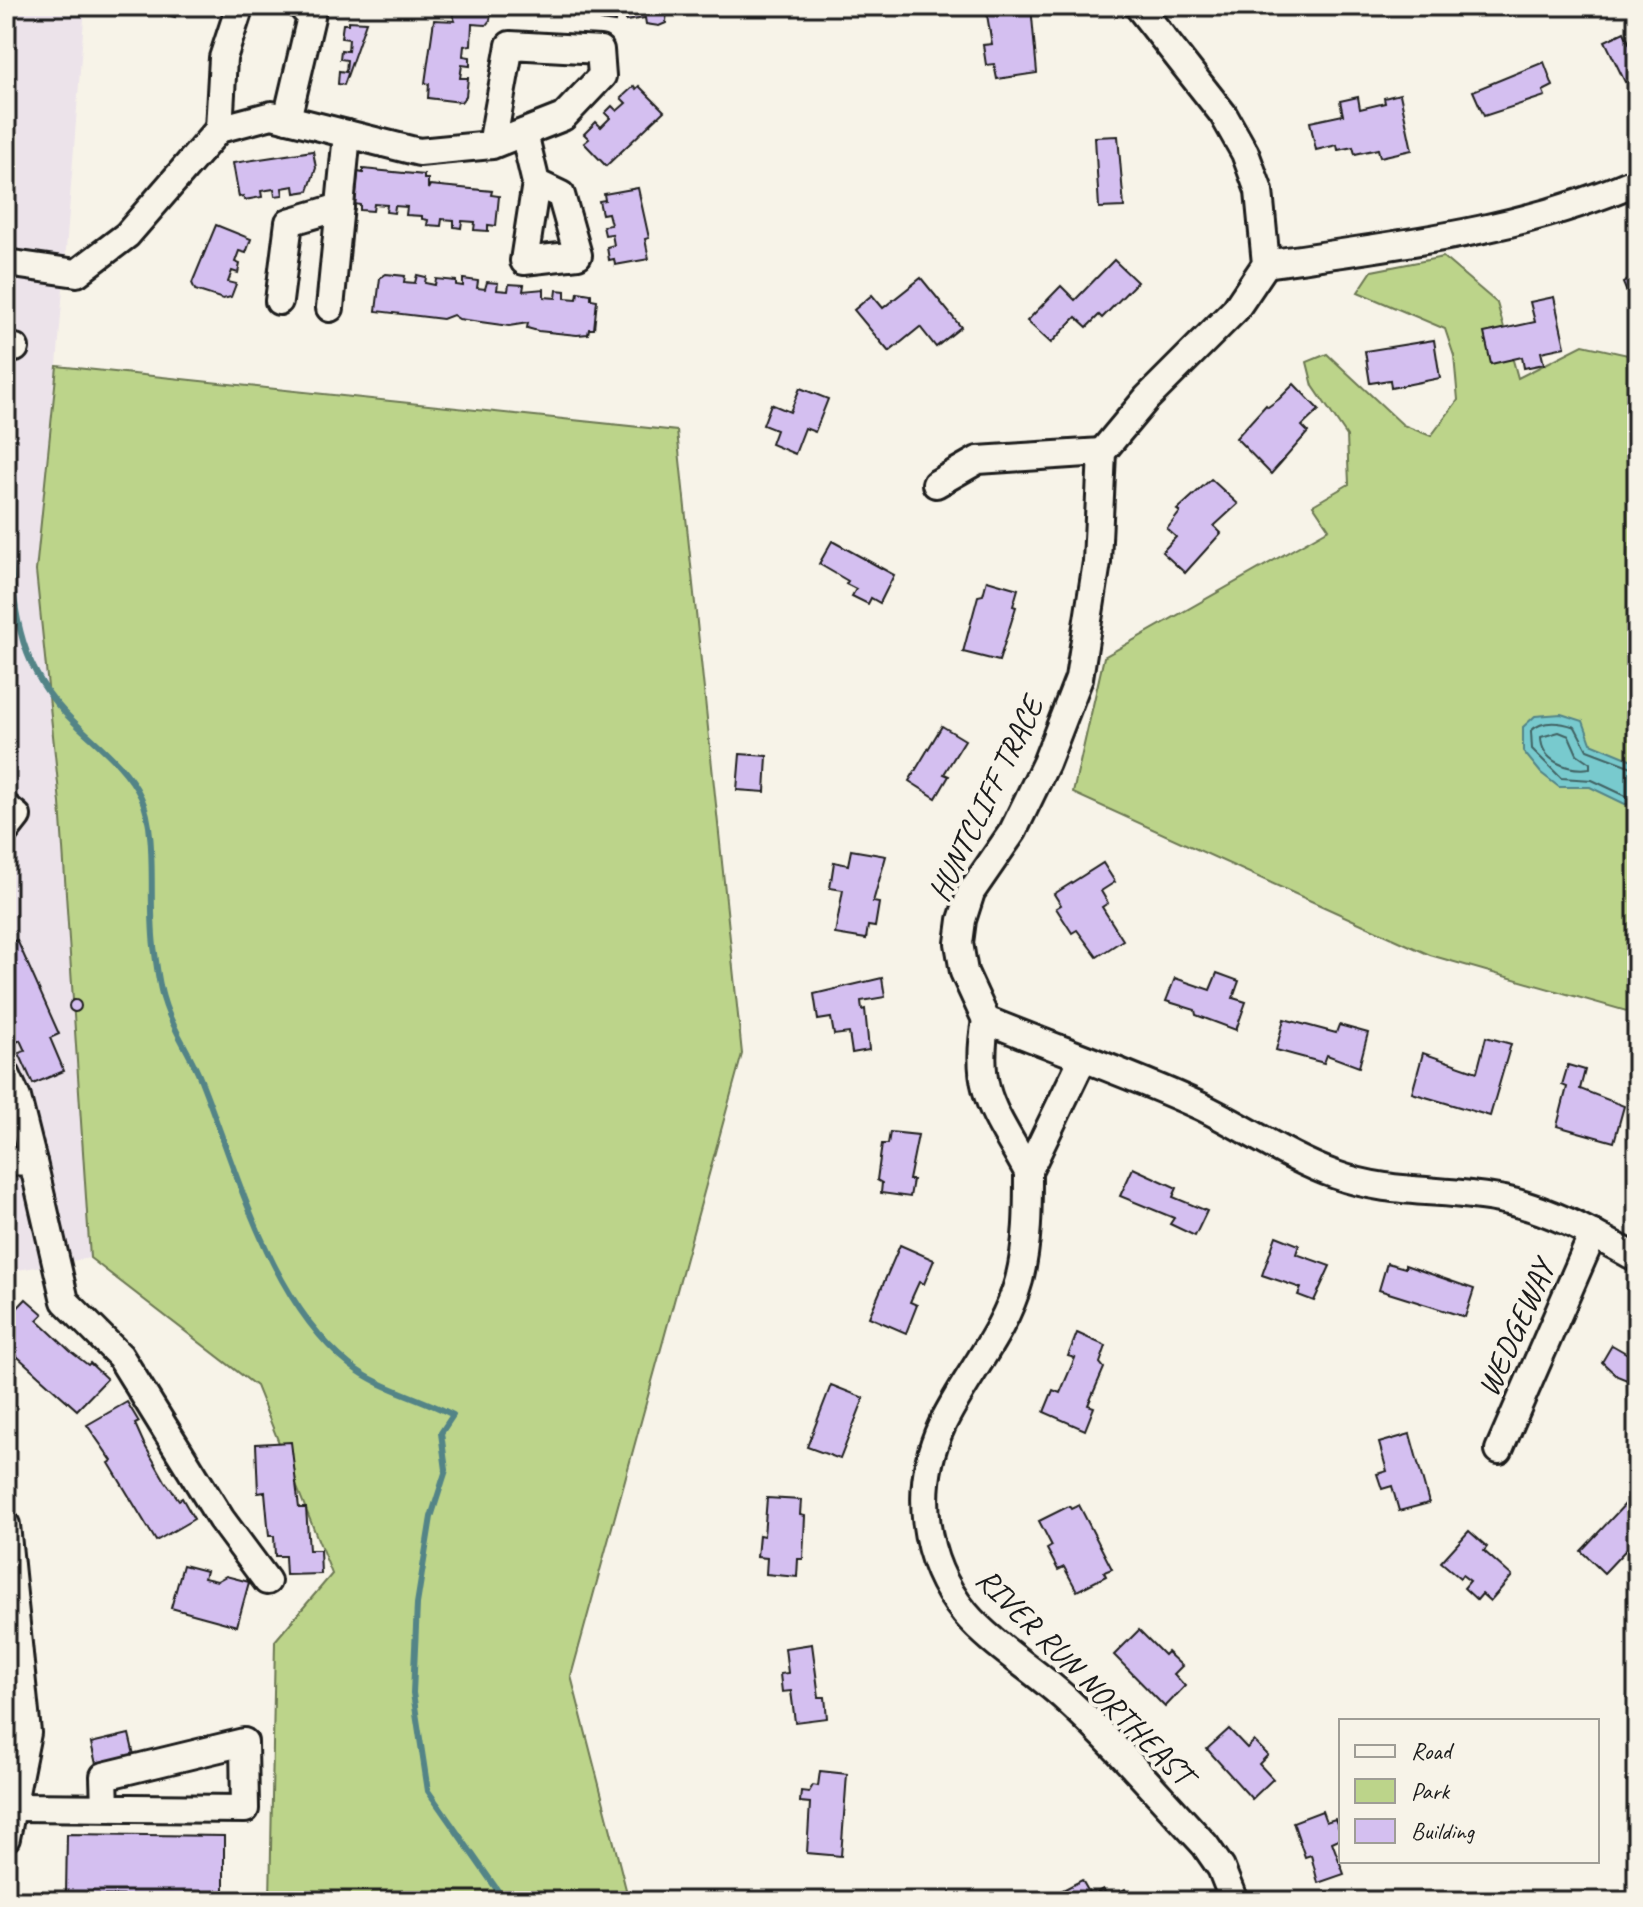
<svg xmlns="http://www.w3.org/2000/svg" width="1643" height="1907" font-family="Caveat,sans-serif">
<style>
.built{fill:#ece3ea}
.green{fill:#bcd48a;stroke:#6c7853;stroke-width:2}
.water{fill:#78cace;stroke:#538487;stroke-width:2}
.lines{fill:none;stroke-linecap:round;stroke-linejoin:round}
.shore{stroke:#416263;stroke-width:2}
.stream{stroke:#538487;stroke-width:6}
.building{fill:#d4bff0;stroke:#1c1c1c;stroke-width:2}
.minor-casing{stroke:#1c1c1c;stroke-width:32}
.minor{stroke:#f7f3e8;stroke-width:26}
.labels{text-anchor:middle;stroke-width:8;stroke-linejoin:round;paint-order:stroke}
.street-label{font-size:32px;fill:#1c1c1c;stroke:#f7f3e8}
</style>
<rect width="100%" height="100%" fill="#f7f3e8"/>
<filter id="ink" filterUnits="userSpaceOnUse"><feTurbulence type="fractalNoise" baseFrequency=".0125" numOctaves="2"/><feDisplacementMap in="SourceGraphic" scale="16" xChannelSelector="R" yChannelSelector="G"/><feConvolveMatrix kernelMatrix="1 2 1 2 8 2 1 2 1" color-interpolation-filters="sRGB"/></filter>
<g filter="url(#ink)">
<!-- built -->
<polygon class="built" points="6,6 85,6 57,366 36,571 60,803 90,1258 6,1272"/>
<!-- green -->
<g class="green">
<polygon points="1443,257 1497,303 1518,378 1583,345 1637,357 1637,1014 1430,955 1073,793 1104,657 1329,529 1313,505 1349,484 1347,436 1313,386 1307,362 1327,354 1403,425 1431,436 1458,400 1454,356 1445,329 1358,292 1372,271"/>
<polygon points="57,366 677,431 742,1054 571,1676 629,1901 270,1901 275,1641 332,1574 256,1386 90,1258 60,803 36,571"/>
</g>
<!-- water -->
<polygon class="water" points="1561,714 1583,721 1591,743 1637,762 1637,804 1625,804 1590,787 1559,787 1541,773 1523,751 1523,727 1535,716"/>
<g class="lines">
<!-- shore -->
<g class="shore">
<path d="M1559,732L1569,736L1577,754L1590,763V768C1569,771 1541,762 1541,737Z"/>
<path d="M1637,769L1587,750L1575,727C1560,722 1543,719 1531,731L1532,749L1561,778L1592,780L1626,796H1637"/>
</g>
<!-- stream -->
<path class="stream" d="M10,549C14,618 21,671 72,720C96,744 126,765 141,797C159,835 147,910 155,953C157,969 159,986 164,1001C172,1029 192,1055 202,1083C238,1174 270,1301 350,1365C380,1389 420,1397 453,1415L441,1433L446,1470L431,1517L417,1604L413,1693L428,1791L505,1901"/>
</g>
<!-- building -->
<g class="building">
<polygon points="149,6 178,6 175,17 148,10"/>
<polygon points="449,6 492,7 490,20 486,25 472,24 471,45 464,46 463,56 470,57 470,66 462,65 460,78 468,78 466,96 461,102 428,98 429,84 425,83 434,20 455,21"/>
<polygon points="558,6 667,6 666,23 659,26 646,24 645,18 626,21 626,15 616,14 615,22 601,20 599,14 578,15 579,8 567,6 567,13 558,12"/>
<polygon points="1009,6 1031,6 1037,73 997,79 994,64 986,65 983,45 992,44 986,9"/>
<polygon points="348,21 366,22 344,85 338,84 339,71 346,72 347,60 340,59 341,50 348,51 349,39 341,38 343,24 348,24"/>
<polygon points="1624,32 1632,49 1637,46 1637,79 1625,82 1605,41"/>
<polygon points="1544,62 1553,86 1543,91 1545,96 1484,116 1473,91"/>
<polygon points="634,86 636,89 639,86 664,111 606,166 584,143 589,139 584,134 596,122 601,127 610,118 605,113 612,106 617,111 626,103 621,98"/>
<polygon points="1400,94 1412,150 1380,157 1378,149 1355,154 1353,147 1338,150 1337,145 1316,150 1310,122 1343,115 1340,101 1358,97 1360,109 1385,103 1384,98"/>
<polygon points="1118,136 1124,207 1099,208 1095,137"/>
<polygon points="313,151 316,168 308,191 295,193 294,186 282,188 283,195 275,196 274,189 261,191 262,197 244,200 243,196 239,197 233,163"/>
<polygon points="363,169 424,175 424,179 428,179 428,189 430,185 492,191 491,195 499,196 496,226 488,225 488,231 474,230 475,222 462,221 461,228 454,227 454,220 442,219 441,226 427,225 428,220 422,219 422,216 406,215 407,207 395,206 394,213 386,212 387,205 374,204 373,211 360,210 360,205 355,204 358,172 363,173"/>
<polygon points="638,188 649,238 645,239 649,259 615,265 614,259 609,260 607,247 614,245 612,234 605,235 603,226 611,225 608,213 602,214 599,201 605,200 604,194"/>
<polygon points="216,225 251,239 246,253 239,251 235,262 240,264 238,273 232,271 228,282 236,284 231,297 223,299 195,290 192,283"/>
<polygon points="1114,260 1137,282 1102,318 1099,315 1087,327 1076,317 1051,343 1027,321 1061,286 1075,300"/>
<polygon points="386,274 405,276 404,282 415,283 417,275 426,277 425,283 435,285 436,279 456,281 456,285 463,286 463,279 478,281 477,288 485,289 487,282 498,283 497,290 508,291 509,284 524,285 523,291 544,289 544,297 556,298 557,290 565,291 565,298 577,299 578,292 591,294 591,299 597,300 594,329 589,329 588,334 577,335 538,331 527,328 528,323 509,326 459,319 453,315 443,319 376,311 380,278"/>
<polygon points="1637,275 1637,311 1635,312 1623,283"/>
<polygon points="921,278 961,327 936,347 920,327 889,352 854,310 872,295 883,308"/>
<polygon points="1554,297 1565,347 1541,352 1544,364 1524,368 1522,357 1491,364 1484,333 1535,322 1530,302"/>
<polygon points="1434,340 1440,378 1391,388 1390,380 1370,383 1365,351"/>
<polygon points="1294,384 1319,410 1302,426 1308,432 1271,474 1236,438 1266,405 1268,407 1279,399"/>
<polygon points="6,386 14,387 6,468"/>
<polygon points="800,388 828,399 815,432 805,428 795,454 771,444 776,430 763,425 771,404 790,412"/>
<polygon points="1211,479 1238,504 1214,526 1221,533 1185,573 1162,552 1176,537 1167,529 1180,512 1177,510"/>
<polygon points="832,541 894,575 880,603 871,598 868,604 852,596 856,589 846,584 848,581 819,564"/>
<polygon points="987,580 1018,589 1013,606 1016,607 999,661 963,652 978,596 983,595"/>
<polygon points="942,726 965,740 944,774 949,776 936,798 909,781"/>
<polygon points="740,754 767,756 765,792 737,790"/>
<polygon points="851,850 886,856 873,902 879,903 875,927 868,926 866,939 835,934 843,890 830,888 834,862 848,865"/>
<polygon points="1103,863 1115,882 1101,891 1108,903 1102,907 1123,940 1097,957 1077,930 1072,933 1056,908 1061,905 1054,894"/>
<polygon points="17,940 59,1034 50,1038 64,1071 33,1084 19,1053 25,1051 20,1040 17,1042 11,1029 16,1027 6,1008 6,944"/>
<polygon points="1217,973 1239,981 1233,998 1246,1002 1236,1030 1196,1015 1195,1010 1166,1001 1175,978 1210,990"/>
<polygon points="882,978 885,997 861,1001 862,1010 865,1009 869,1050 852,1053 849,1033 834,1035 831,1018 818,1020 814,994"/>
<circle cx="75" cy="1006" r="6"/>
<polygon points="1284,1019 1336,1033 1339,1025 1368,1033 1359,1067 1327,1055 1324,1063 1276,1050"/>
<polygon points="1486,1037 1511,1044 1490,1116 1412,1093 1423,1053 1477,1072"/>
<polygon points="1568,1065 1585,1070 1580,1089 1624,1106 1614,1142 1557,1126 1567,1087 1562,1085"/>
<polygon points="890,1132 918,1135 909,1180 913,1180 910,1197 881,1193 882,1183 877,1180 882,1144 888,1144"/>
<polygon points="13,1137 15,1149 6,1151 6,1138"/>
<polygon points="1133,1168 1177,1188 1173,1197 1207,1211 1195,1236 1170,1224 1174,1218 1120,1196"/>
<polygon points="1276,1236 1299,1245 1296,1254 1330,1266 1314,1301 1298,1295 1301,1288 1262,1275"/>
<polygon points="900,1245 934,1260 924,1284 919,1282 910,1302 917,1305 906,1333 869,1317"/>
<polygon points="1387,1263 1405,1268 1405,1265 1474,1289 1465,1317 1379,1290"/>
<polygon points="26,1299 43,1314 37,1320 70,1351 88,1365 90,1363 107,1379 77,1410 9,1349 6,1320"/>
<polygon points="1077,1333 1106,1346 1100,1363 1104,1368 1088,1405 1094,1407 1085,1430 1044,1412 1053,1390 1060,1393 1075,1358 1068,1356"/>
<polygon points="1612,1345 1633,1357 1629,1363 1637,1367 1637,1384 1617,1376 1602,1362"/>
<polygon points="831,1385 864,1398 840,1459 807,1447"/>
<polygon points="127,1402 139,1422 135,1424 144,1444 165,1481 179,1500 182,1498 194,1519 156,1541 109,1463 112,1461 87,1425"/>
<polygon points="1410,1434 1429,1503 1399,1511 1392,1486 1382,1489 1377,1474 1387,1471 1379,1443"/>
<polygon points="291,1442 299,1508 306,1508 309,1550 320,1550 321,1574 286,1575 285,1556 275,1556 274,1536 269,1536 265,1492 258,1493 256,1444"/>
<polygon points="767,1498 801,1500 800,1515 805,1516 803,1559 798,1559 797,1577 766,1574 767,1558 757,1557 759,1535 764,1536"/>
<polygon points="1629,1500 1637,1507 1637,1538 1604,1573 1581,1551"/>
<polygon points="1079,1505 1112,1569 1104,1572 1106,1576 1077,1591 1064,1567 1058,1570 1047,1549 1052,1546 1039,1521 1069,1506 1071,1509"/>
<polygon points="1469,1531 1487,1547 1484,1551 1512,1576 1490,1601 1482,1594 1477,1600 1464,1588 1470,1581 1462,1575 1460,1578 1441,1562"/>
<polygon points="183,1565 206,1571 204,1578 217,1581 226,1576 249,1582 237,1626 171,1608"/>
<polygon points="1139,1630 1164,1655 1167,1652 1182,1666 1174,1674 1185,1686 1165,1707 1114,1655"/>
<polygon points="812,1644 819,1697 825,1697 827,1718 795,1722 791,1691 782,1692 780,1674 788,1673 785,1648"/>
<polygon points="1229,1729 1247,1748 1254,1741 1268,1755 1259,1764 1273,1779 1252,1799 1207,1749"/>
<polygon points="129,1734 134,1755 96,1764 91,1743"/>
<polygon points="820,1771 847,1774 841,1856 807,1853 810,1803 800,1802 801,1791 809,1792 813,1785 818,1786"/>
<polygon points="1322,1811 1326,1822 1335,1819 1341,1834 1341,1838 1332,1842 1344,1874 1318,1883 1311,1855 1305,1857 1293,1822"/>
<polygon points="67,1834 224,1836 224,1897 66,1895"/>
<polygon points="1082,1880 1091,1896 1103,1889 1108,1898 1125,1889 1131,1901 1063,1901 1059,1892"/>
</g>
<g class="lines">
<!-- minor casing -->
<g class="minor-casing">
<g id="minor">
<path d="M1138,6L1223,114L1245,153L1259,191L1266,264L1235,310L1147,398L1102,452L1097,562L1079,678L1046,763L1013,831L971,892L962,920L959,943L964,972L986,1020C1057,1049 1131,1074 1200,1106C1246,1128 1288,1158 1336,1175C1390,1195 1448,1188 1504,1200C1552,1210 1595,1235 1637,1258"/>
<polyline points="287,119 311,17 301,6"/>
<polyline points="219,129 223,58 240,6"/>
<polyline points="524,133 536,183 524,261 578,255 561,195 536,183"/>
<polyline points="6,263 77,273 127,235 219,129 272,115 419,152 492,145 563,117 602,76 600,50 510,45 492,145"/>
<path d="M1266,264C1393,245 1518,233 1637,181"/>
<polyline points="279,301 289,222 340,207"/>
<polyline points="330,308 347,134"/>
<polyline points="6,347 15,348"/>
<polyline points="936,484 978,460 1102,452"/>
<polyline points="6,807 17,816 6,830"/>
<path d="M986,1020C973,1092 995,1111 1028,1172L1082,1060"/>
<polyline points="6,1074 17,1098 33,1162"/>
<polyline points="6,1161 33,1162 65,1301 120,1356 221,1519 267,1581"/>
<path d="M1028,1172C1028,1209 1028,1244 1019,1280C1005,1332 965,1377 942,1425C913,1487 922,1560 965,1613C993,1646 1035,1670 1067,1700C1116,1745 1160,1797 1205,1845L1221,1868L1234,1901"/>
<polyline points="1499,1450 1593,1234"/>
<polyline points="6,1525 27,1733 6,1838"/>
<polyline points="13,1807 245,1809 244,1742 104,1776 105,1808"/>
</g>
</g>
<!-- minor -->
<use href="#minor" class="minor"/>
</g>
</g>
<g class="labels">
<!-- street labels -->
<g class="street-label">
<text transform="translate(985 799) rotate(-64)" y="11">HUNTCLIFF TRACE</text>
<text transform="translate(1515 1328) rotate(-66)" y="11">WEDGEWAY</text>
<text transform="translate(1085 1676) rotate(45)" y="11">RIVER RUN NORTHEAST</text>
</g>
</g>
<!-- margin -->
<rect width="1643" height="1907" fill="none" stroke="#f7f3e8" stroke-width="32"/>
<rect x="16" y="16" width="1611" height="1875" fill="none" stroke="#1c1c1c" stroke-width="3" filter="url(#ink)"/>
<!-- legend -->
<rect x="1339" y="1719" width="260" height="144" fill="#f7f3e8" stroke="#9f9d96" stroke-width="2"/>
<rect x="1355" y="1745" width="40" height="12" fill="#f7f3e8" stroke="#9f9d96" stroke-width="2"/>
<text x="1411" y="1759" font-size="24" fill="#1c1c1c">Road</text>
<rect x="1355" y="1779" width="40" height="24" fill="#bcd48a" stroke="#9f9d96" stroke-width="2"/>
<text x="1411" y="1799" font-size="24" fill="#1c1c1c">Park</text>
<rect x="1355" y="1819" width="40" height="24" fill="#d4bff0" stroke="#9f9d96" stroke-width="2"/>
<text x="1411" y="1839" font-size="24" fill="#1c1c1c">Building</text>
</svg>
